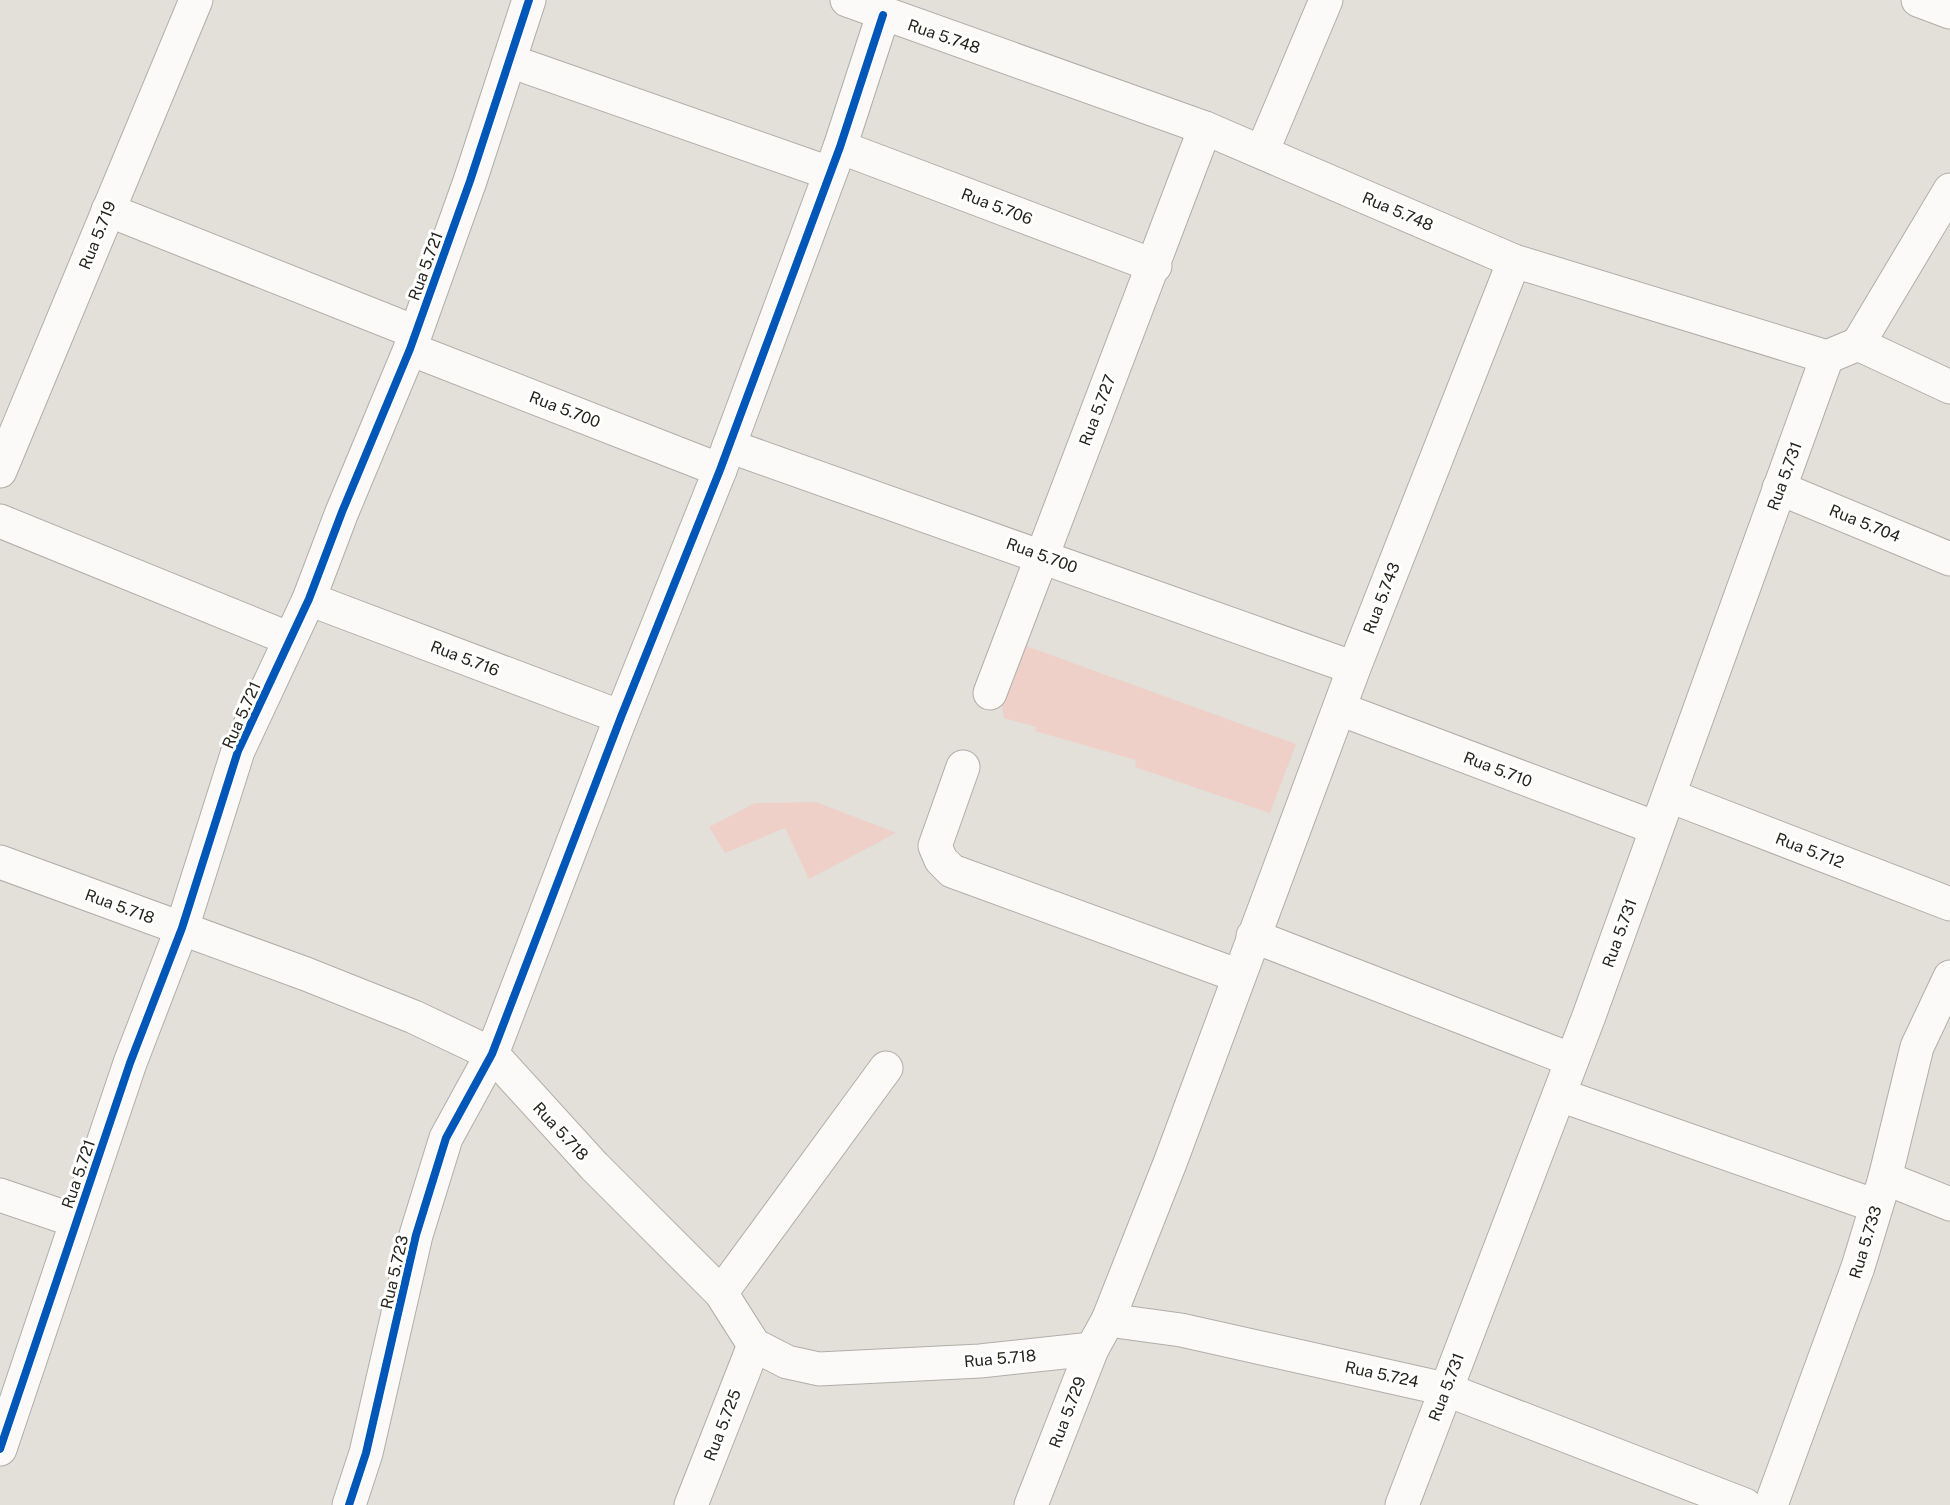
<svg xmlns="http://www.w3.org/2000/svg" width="1950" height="1505" font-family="'Public Sans',sans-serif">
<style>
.green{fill:#eed0c9}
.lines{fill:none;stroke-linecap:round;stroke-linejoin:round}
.street-casing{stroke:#b0aea8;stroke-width:35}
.street{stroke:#fbfaf9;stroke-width:33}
.cycleway-casing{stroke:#fff;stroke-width:11}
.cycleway{stroke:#0057b8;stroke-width:8}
.labels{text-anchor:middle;stroke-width:6;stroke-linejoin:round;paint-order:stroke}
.street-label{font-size:16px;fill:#25241d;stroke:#fff}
</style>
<rect width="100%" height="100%" fill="#e2e0d8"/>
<!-- green -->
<g class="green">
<polygon points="1026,646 1296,744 1270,813 1135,767 1136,760 1035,731 1036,727 1004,718 1002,705"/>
<polygon points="816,802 896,833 809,879 785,828 725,853 709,827 755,803"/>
</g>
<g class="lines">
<!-- street casing -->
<g class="street-casing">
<g id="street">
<polyline points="847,0 1205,128 1514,261 1827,357 1858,344 1950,387"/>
<polyline points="1918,0 1950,12"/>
<polyline points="510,61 829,173"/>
<polyline points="840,147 1155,266"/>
<polyline points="1262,152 1326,0"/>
<polyline points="108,210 415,332"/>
<polyline points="1858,344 1950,190"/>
<polyline points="410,349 720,470"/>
<polyline points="729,446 1354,668"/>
<polyline points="0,471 196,0"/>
<polyline points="1779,488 1950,559"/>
<polyline points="0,521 290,639"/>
<polyline points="309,599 621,717"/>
<polyline points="990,693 1205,128"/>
<polyline points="1340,709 1656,828"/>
<polyline points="963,767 935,846 941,860 952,871 1239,976"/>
<polyline points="1670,796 1950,904"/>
<polyline points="0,862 306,974 414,1017 492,1054 594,1166 721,1293 754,1345 787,1362 819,1369 980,1361 1092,1349"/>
<polyline points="1253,936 1572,1060"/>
<polyline points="1560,1095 1876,1206"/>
<polyline points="1885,1178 1950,1204"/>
<polyline points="0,1195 76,1221"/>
<polyline points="721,1293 886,1068"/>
<polyline points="1108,1320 1181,1330 1445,1389 1745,1505"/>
<polyline points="0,1449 130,1063 182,928 238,751 309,599 342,512 410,349 470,181 529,0"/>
<polyline points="349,1505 366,1453 416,1235 446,1138 492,1054 621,717 720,470 840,147 883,15"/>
<polyline points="691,1505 754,1345"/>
<polyline points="1031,1505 1092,1349 1108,1320 1170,1163 1354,668 1514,261"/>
<polyline points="1402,1505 1589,1016 1827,357"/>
<polyline points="1771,1505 1858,1267 1885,1178 1917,1047 1950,977"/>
</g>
</g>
<!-- street -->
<use href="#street" class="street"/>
<!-- cycleway casing -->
<g class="cycleway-casing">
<g id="cycleway">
<polyline points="0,1449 130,1063 182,928 238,751 309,599 342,512 410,349 470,181 529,0"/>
<polyline points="349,1505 366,1453 416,1235 446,1138 492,1054 621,717 720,470 840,147 883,15"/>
</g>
</g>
<!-- cycleway -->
<use href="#cycleway" class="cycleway"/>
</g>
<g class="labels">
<!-- street labels -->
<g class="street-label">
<text transform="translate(944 36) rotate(19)" y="6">Rua 5.748</text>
<text transform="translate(997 206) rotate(21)" y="6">Rua 5.706</text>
<text transform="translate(1398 211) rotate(23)" y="6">Rua 5.748</text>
<text transform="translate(97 235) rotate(-68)" y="6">Rua 5.719</text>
<text transform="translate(425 266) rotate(-70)" y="6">Rua 5.721</text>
<text transform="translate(565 409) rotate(21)" y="6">Rua 5.700</text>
<text transform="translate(1097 410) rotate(-69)" y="6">Rua 5.727</text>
<text transform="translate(1784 476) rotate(-70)" y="6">Rua 5.731</text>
<text transform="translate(1865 523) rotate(22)" y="6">Rua 5.704</text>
<text transform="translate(1042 555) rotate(20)" y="6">Rua 5.700</text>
<text transform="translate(1381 598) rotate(-69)" y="6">Rua 5.743</text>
<text transform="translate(465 658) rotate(21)" y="6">Rua 5.716</text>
<text transform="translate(241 715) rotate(-66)" y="6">Rua 5.721</text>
<text transform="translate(1498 769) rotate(21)" y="6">Rua 5.710</text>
<text transform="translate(1810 850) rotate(21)" y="6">Rua 5.712</text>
<text transform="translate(120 906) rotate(20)" y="6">Rua 5.718</text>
<text transform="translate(1619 933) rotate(-70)" y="6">Rua 5.731</text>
<text transform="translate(561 1131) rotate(47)" y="6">Rua 5.718</text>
<text transform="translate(78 1174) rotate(-71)" y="6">Rua 5.721</text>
<text transform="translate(1865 1242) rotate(-73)" y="6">Rua 5.733</text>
<text transform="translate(394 1272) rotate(-77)" y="6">Rua 5.723</text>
<text transform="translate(1000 1358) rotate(-5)" y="6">Rua 5.718</text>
<text transform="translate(1382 1374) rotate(12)" y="6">Rua 5.724</text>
<text transform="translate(1446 1387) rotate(-69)" y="6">Rua 5.731</text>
<text transform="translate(1067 1412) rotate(-69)" y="6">Rua 5.729</text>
<text transform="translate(722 1425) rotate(-69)" y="6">Rua 5.725</text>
</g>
</g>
</svg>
